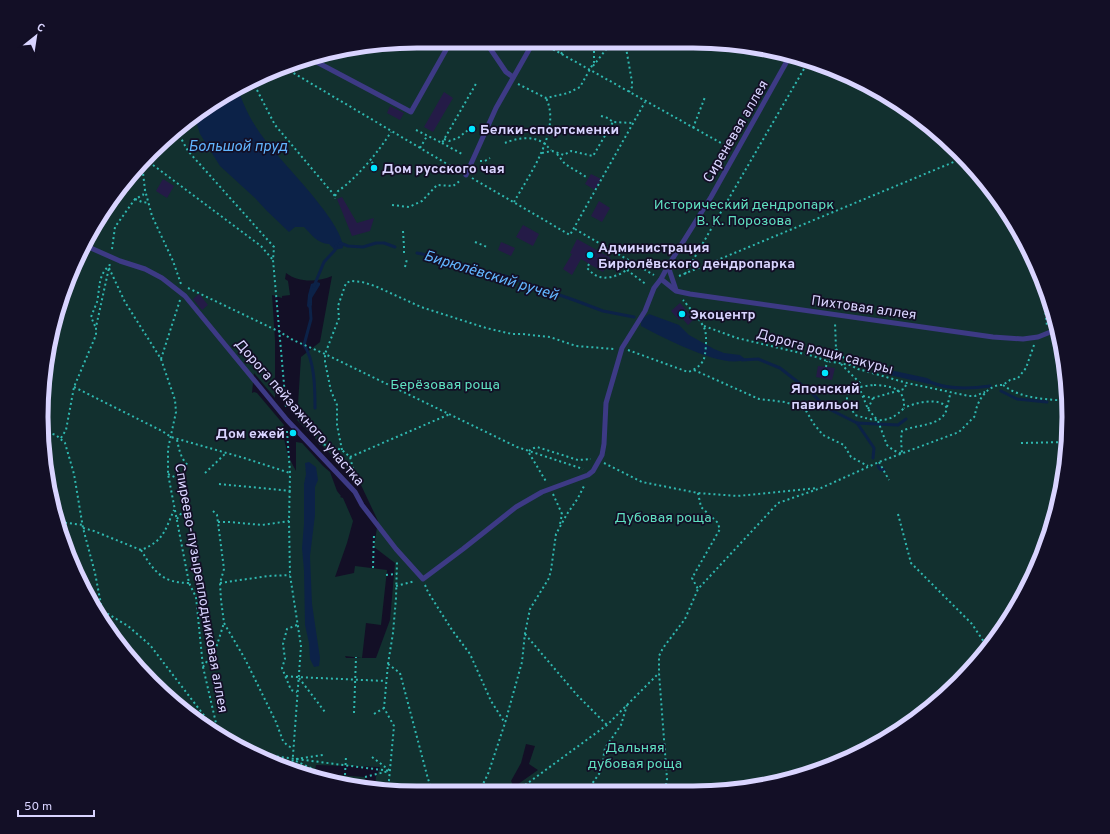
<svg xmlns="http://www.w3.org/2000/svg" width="1110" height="834" font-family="Overpass,sans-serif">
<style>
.green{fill:#12302f;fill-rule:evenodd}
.water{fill:#0c2248}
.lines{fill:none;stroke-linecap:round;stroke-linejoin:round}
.stream{stroke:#0c2248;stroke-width:3}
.building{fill:#241b47}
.path{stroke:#2fb8b0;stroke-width:2;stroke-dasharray:2 3;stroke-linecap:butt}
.service{stroke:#3d3a85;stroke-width:5}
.poi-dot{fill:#00e5ff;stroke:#130f26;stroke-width:1.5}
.labels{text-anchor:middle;stroke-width:3.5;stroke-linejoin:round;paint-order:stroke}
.poi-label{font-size:14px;font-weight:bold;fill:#d9d4ff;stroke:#130f26;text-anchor:start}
.street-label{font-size:14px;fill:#d9d4ff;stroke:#130f26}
.park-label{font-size:14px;fill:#5fe0c0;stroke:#130f26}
.water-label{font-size:15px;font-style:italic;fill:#62b6ff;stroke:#130f26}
.rim{fill:none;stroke:#d9d4ff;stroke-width:5}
</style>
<rect width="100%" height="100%" fill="#130f26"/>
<!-- green -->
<g class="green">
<path d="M417,41L717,42L790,54L902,104L991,188L1030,251L1056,320L1068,393L1066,466L1049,538L1019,605L976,665L922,715L837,764L742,790L392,792L375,789L376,777L380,767L316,765L314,778L229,743L169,700L119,646L70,561L42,442L44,416L59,315L80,251L151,151L229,91L319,54ZM286,273C299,283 318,282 332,276L320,342L301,357L297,420L361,485L378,521L374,547L395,563L390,620L376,658H346L345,656L362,658L366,623L381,625L387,570L355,566L354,573L335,577L347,543L353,521L343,498L340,497L341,496L337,491L330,472L323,466L302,443L296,442V471L288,456L282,430L280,428H283L284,425L257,393L254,392L252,393L254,373L275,398V340L272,295L282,298V296L290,295L288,281L285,279ZM526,744L535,746L529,764L538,770L514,787L511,781L521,763Z"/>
<polygon points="323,774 365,777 364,788 323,781"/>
</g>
<!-- water -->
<g class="water">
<path d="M240,95C246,111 254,126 265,140C281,162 344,223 343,248L335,250L329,244C318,244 311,234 304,227H295L289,232L267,211L255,198L220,166L200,134L195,118Z"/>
<polygon points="317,282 320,283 320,285 312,298 312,305 309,308 307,306 308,295 311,284"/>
<path d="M649,314L679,325L689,335L714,349L724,353L740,355L745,359C726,371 660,336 641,326V320Z"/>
<polygon points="876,367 927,378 931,380 929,384 881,373 874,369"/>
<polygon points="309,462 316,467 318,480 315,487 315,515 310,556 312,604 320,658 319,666 314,667 310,659 309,643 305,625 304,570 302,548 304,524 304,484 306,474 305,463"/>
</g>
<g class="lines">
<!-- stream -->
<g class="stream">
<polyline points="340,243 348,246 363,247 376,243 384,243 395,247"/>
<polyline points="417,253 447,259 459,264 467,272 490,273 505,276 574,300 603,311 634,317"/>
<polyline points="314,286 324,262 335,250 336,246"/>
<path d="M310,305L311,319L304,345C315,361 315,390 315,408"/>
<polyline points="742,360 758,359 780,368 812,393 825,407 857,423 874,448 873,458"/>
<path d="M930,382C949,390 970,389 990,386"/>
<polyline points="1001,391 1017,399 1047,402"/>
<polyline points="857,423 898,425 906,419"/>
<polyline points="878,466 880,469 884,470"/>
</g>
</g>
<!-- building -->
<g class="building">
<polygon points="444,92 453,98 433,132 424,127"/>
<polygon points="390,106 404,113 400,120 387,113"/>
<polygon points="591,174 601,179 595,190 585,184"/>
<polygon points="163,179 174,186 167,198 156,191"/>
<polygon points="342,197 357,223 374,218 370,231 352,236 337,199"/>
<polygon points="599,201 610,208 602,222 591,216"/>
<polygon points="523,225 539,234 533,246 516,237"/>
<polygon points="577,239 611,258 603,272 581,259 572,275 563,269 572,254 570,253"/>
<polygon points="501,242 515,248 511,256 498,250"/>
<polygon points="199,294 208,305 202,310 193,299"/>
<polygon points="680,303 694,319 688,325 682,318 679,320 671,311"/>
<polygon points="818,366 835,368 832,380 816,377"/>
</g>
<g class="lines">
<!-- path -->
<g class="path">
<polyline points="540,42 730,148"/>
<polyline points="625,42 632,82 632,87 629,92"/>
<polyline points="561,54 570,41"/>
<polyline points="593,66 612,42"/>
<polyline points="285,68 459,171"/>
<polyline points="518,84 546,98 568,93 580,87 594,62 594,41"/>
<polyline points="257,90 275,125 335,196 335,199"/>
<polyline points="601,116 608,118 613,122 633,123"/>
<polyline points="693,128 705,97"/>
<polyline points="416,130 442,143 477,82"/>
<polyline points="177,131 188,151 274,247 273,260 286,407"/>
<polyline points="444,139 449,141 458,138 468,130"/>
<polyline points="442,143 462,154"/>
<path d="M505,143C516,138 534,135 545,144C547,146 549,148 551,150"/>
<polyline points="420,148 427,136"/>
<polyline points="542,153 552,151 564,155 571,151 593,156 613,122"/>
<polyline points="557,154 565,164 588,178"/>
<polyline points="480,161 485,161 490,158"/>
<polyline points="149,162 261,246 273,260"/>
<polyline points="373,162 371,164 374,165"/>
<polyline points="142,164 145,190 152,216 173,261 181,284"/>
<polyline points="472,178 570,235 645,102"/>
<path d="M335,196L338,191C357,178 379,151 391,132"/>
<polyline points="135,199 142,202 149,203"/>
<path d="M514,202C529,175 562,130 546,98"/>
<polyline points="392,205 409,207 422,201 437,185 453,186 461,180"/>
<polyline points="575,229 654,275"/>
<polyline points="403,231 404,247 404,255"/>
<polyline points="475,242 487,247"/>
<polyline points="112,249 115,227 135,199 143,195 145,190"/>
<path d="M589,264L587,268C591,272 595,276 600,277C611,280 629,272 633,262"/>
<polyline points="405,267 407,259"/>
<polyline points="623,267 647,285"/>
<polyline points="109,268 125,302 161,359 175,400 176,412 168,449 168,474 189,583 196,597 203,667 219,736"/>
<polyline points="685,274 808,62"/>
<polyline points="679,276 961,159"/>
<polyline points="1042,283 1047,326"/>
<polyline points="188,288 280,332 293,340 325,354 517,447 583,469"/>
<path d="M95,326L91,317C93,312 95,307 97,302C100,288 98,275 109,266"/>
<polyline points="704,326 737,338 813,356 827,361 850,365 858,369 907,383 969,396 975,396 985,392"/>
<polyline points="836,349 849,364"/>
<path d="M628,350L688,372C694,370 700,366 703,361C706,356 707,336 705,330C703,323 689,307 683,300"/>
<polyline points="161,359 180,300"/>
<polyline points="830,360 836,349 835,322"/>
<path d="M841,364L860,383L861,392L868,409L878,421L887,445L893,450L902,454L901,439L902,431C916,424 943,427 947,408C939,396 915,403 904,408"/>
<polyline points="826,367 827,361"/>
<polyline points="694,370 759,399 785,402 797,406 807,412 813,423 823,435 844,445 851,457 868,466"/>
<path d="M874,385C892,386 905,388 904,408C888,425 875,421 855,415C853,411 850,408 848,404C842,388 864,386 874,385Z"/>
<path d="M1003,385C1021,399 1046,399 1068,401"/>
<polyline points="74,387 162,431 171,437 244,458 290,473"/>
<polyline points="863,396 873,398 904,389 907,383"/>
<polyline points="947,407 950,395 949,393"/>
<polyline points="868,409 873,398"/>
<polyline points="43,428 48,431"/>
<polyline points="43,431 56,435 65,443 74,474 83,528 95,573 104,620"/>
<polyline points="287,431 290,473 289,521 290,575 301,646 292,769"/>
<polyline points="61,438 66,430 74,387 96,335 96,327 110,263"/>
<path d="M177,440C179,449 181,460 189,466"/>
<polyline points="319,443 342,450 350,457 354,472 350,478"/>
<polyline points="1021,443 1067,442"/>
<polyline points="342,450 337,425 337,405 331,391 325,362 325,354 339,318 338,306 346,283 351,281 362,282 375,286 421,307 486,328 512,334 522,334 550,337 576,346 614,349"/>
<polyline points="529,451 531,449 537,447 578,460 591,459"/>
<polyline points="529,453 547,483"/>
<polyline points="350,457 450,414"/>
<polyline points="879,462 889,480"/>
<polyline points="604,463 642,482 698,493 737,496 818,488"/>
<polyline points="205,473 226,453"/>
<polyline points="168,474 179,479"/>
<polyline points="219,484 292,491"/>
<polyline points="698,493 701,507 717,522 720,529 692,578 698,589"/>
<polyline points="553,494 562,514 560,524"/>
<polyline points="213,511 217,515 224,569 220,583 221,600 224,623 245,659 276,722 283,741 288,746 293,748"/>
<polyline points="898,514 911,563 972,624 988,648"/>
<polyline points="177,519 188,504"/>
<polyline points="60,522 83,525"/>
<polyline points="218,522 230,522 262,525 289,521"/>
<path d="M83,528L94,531L141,550C164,541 165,530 174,510"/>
<path d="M141,550C154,572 163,583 189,583"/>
<polyline points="373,568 374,534"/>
<polyline points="386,575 397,574"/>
<polyline points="220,583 268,576 290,575"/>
<polyline points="425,585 428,592 452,630 470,654 491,701 505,723"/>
<polyline points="396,586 415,581"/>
<polyline points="103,611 128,626 150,645 219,735 223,738"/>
<polyline points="297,625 287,629 283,644 285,659 282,668 291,690 297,692"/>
<polyline points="525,634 577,695 607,725"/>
<polyline points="388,664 400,673 428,779 433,792"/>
<polyline points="203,667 216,648 224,623"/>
<polyline points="286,676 296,677 386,681"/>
<polyline points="299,678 325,712"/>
<polyline points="354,713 356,657"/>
<polyline points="374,714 384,708"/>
<polyline points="257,754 390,771"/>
<polyline points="372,757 389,770"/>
<polyline points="296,759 323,755"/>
<polyline points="296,761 323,774"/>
<polyline points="345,775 346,756"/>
<polyline points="365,777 389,771"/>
<polyline points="525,785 528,791"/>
<path d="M665,790L667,779L659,673V656L663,648L685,619L698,589L778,503L821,488L879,462L959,432L975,416C976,401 988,384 1003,385L1010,380L1018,378L1026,368L1034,345"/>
<polyline points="388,791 394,726 384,708 388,664 393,633 396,598 397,562"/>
<polyline points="517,791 607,725 659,673"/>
<polyline points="587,791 601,771 605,748 621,725 627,705"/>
<polyline points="479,792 488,774 505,723 522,662 525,633 530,609 549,578 551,570 556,534 567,514 578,498 585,484"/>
</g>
<!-- service -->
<g class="service">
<polyline points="485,41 506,72 513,77"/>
<polyline points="309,58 411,112 451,41"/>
<polyline points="212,105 254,84 258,79"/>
<polyline points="148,155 154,149"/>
<polyline points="466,175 496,108 534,41"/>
<polyline points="84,245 120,261 145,269 162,278 185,296 287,420 355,492 362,505 396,549 423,579 463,549 516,507 542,492 588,475 593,471 602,455 604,444 606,403 622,348 645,311 654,288 661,279 668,266 711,197 791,54"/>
<polyline points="668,266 676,290"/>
<polyline points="661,279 676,291 690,294 993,337 1023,339 1038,337 1058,329"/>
</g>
</g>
<!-- markers -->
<g class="poi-dot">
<circle cx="472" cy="129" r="4"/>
<circle cx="374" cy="168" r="4"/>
<circle cx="590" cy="255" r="4"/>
<circle cx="682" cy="314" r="4"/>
<circle cx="825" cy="373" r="4"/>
<circle cx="293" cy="433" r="4"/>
</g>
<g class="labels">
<!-- poi labels -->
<g class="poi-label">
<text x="480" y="134">Белки-спортсменки</text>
<text x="382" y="173">Дом русского чая</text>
<text x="598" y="252">Администрация<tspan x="598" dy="16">Бирюлёвского дендропарка</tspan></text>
<text x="690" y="319">Экоцентр</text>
<text x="825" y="393" text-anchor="middle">Японcкий<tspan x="825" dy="16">павильон</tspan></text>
<text x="285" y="438" text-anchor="end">Дом ежей</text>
</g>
<!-- street labels -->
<g class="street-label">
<text transform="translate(735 131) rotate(-60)" y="5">Сиреневая аллея</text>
<text transform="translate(864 307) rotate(8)" y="5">Пихтовая аллея</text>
<text transform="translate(825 351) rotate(15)" y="5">Дорога рощи сакуры</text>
<text transform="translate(300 412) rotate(49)" y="5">Дорога пейзажного участка</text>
<text transform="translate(202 588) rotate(80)" y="5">Спиреево-пузыреплодниковая аллея</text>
</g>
<!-- park labels -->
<g class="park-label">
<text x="744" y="209">Исторический дендропарк<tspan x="744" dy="16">В. К. Порозова</tspan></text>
<text x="445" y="389">Берёзовая роща</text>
<text x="663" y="522">Дубовая роща</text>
<text x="635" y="752">Дальняя<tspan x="635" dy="16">дубовая роща</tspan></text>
</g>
<!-- water labels -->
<g class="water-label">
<text x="238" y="151">Большой пруд</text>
<text transform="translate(491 275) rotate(17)" y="5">Бирюлёвский ручей</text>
</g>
</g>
<!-- crop -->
<path d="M0 0H1110V834H0ZM417 48H693A369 369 0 0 1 1062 417V417A369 369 0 0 1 693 786H417A369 369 0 0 1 48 417V417A369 369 0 0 1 417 48Z" fill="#130f26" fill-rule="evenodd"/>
<path class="rim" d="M417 48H693A369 369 0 0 1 1062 417V417A369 369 0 0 1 693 786H417A369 369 0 0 1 48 417V417A369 369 0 0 1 417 48Z"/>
<!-- north arrow -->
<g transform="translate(36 36) rotate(30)" stroke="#130f26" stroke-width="3" paint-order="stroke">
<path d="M0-3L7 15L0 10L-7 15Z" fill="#d9d4ff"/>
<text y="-6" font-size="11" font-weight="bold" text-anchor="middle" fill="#d9d4ff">С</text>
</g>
<!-- scale -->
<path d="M18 810v6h76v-6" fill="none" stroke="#d9d4ff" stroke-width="2"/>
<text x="24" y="810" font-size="12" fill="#d9d4ff" stroke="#130f26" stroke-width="3" paint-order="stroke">50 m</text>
</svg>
